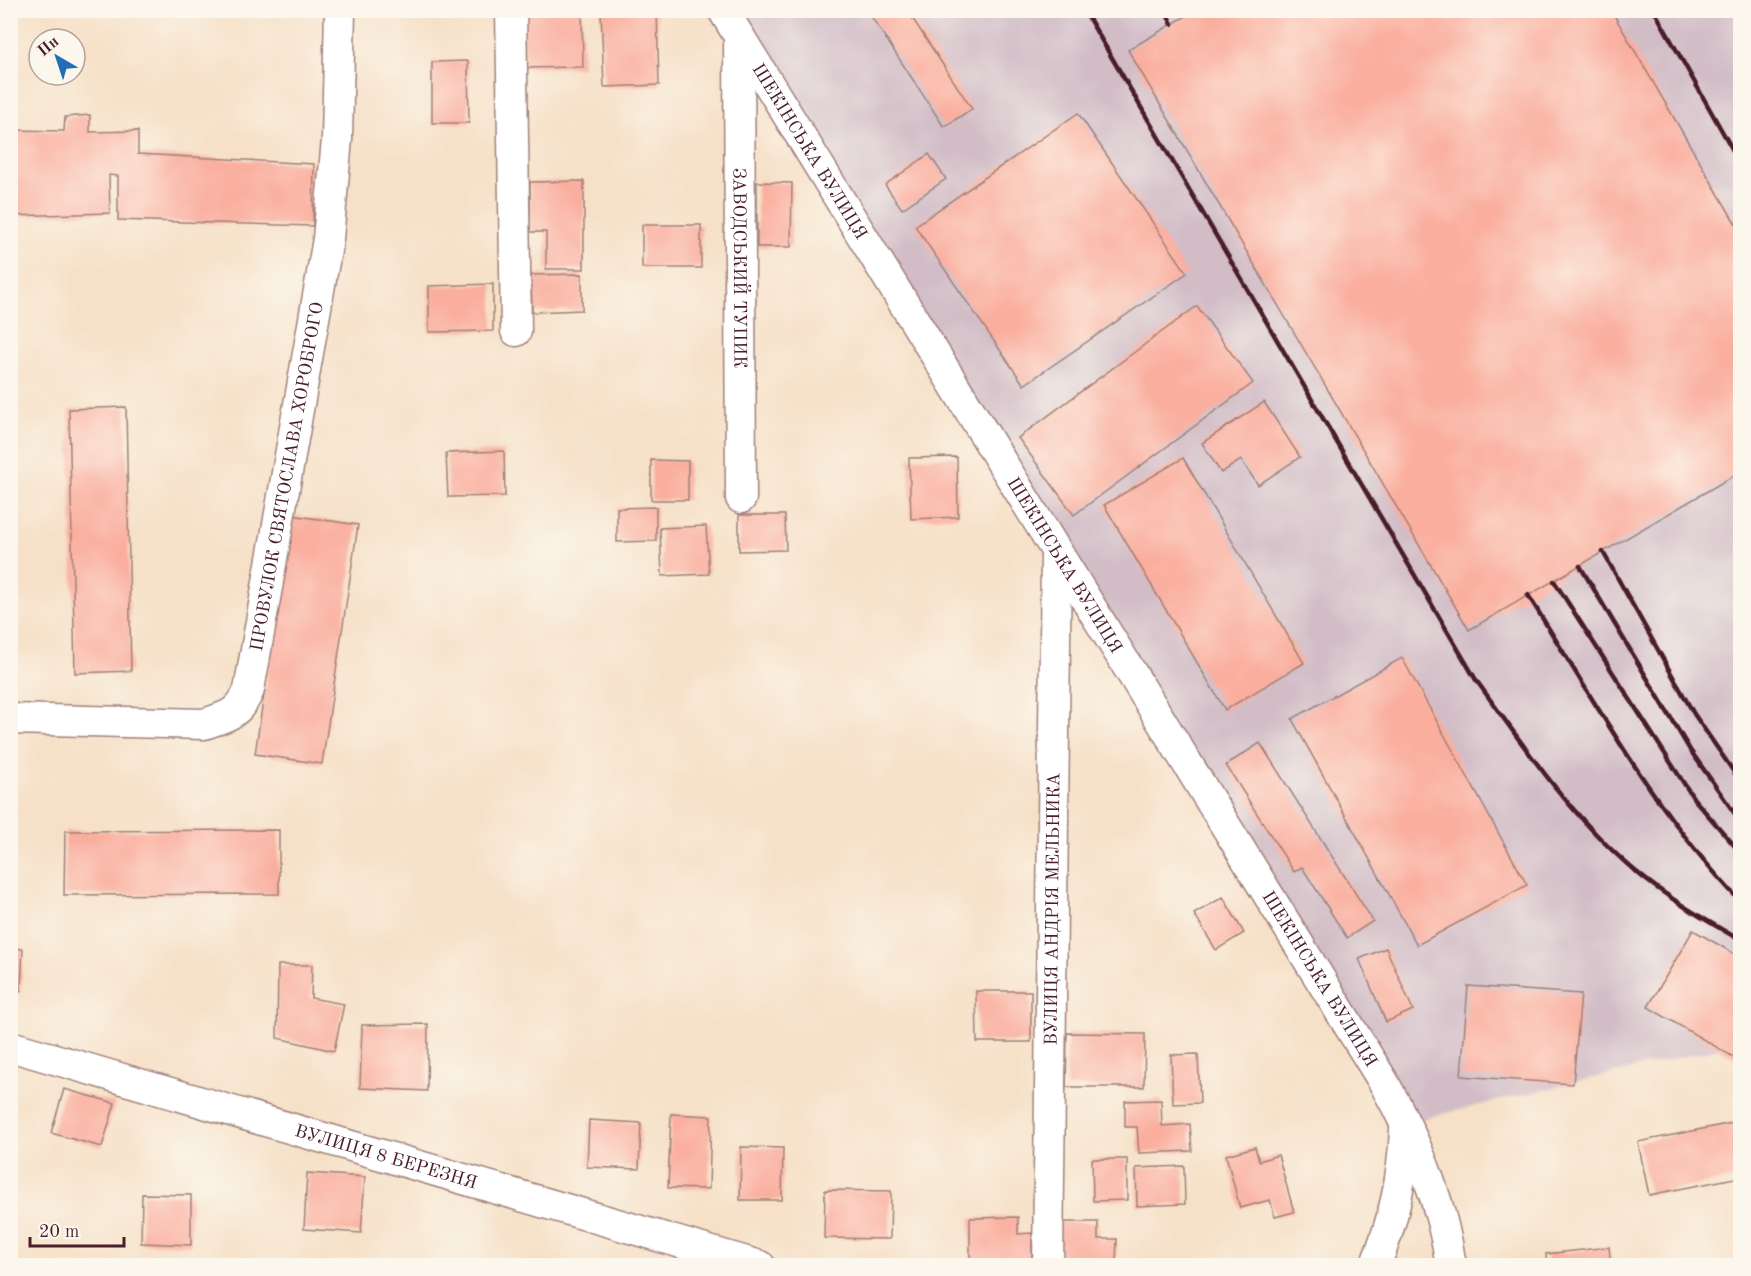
<svg xmlns="http://www.w3.org/2000/svg" width="1751" height="1276" font-family="'Old Standard TT',serif">
<style>
.industrial{fill:#d2bdc7}
.building{fill:#faae9e}
.lines{fill:none;stroke-linecap:round;stroke-linejoin:round}
.minor-casing{stroke:#a08079;stroke-width:33}
.minor{stroke:#fff;stroke-width:30}
.rail{stroke:#4a1f2b;stroke-width:4.5}
.labels{text-anchor:middle;stroke-width:5;stroke-linejoin:round;paint-order:stroke}
.street-label{font-size:18px;fill:#4a1f2b;stroke:#fbf7ec}
</style>
<rect width="100%" height="100%" fill="#fbf7ec"/>
<filter id="ink" filterUnits="userSpaceOnUse"><feTurbulence type="fractalNoise" baseFrequency=".0167" numOctaves="2"/><feDisplacementMap in="SourceGraphic" scale="12" xChannelSelector="R" yChannelSelector="G"/><feConvolveMatrix kernelMatrix="1 2 1 2 8 2 1 2 1" color-interpolation-filters="sRGB"/></filter>
<filter id="wash" filterUnits="userSpaceOnUse"><feTurbulence type="fractalNoise" baseFrequency=".008" numOctaves="4" result="noise"/><feDisplacementMap in="SourceGraphic" scale="24" xChannelSelector="R" yChannelSelector="G"/><feGaussianBlur stdDeviation="1.35" result="paint"/><feColorMatrix in="noise" values="0 0 0 0 0 0 0 0 0 0 0 0 0 0 0 0 0 1.4 0 .05"/><feComposite in="paint" operator="in"/></filter>
<g filter="url(#wash)">
<rect width="100%" height="100%" fill="#f6e0c7"/>
<!-- industrial -->
<polygon class="industrial" points="723,11 1740,11 1740,1061 1719,1048 1405,1123"/>
<g id="blocks">
<!-- building -->
<g class="building">
<polygon points="520,10 582,10 583,67 522,68"/>
<polygon points="657,10 659,85 604,87 601,12"/>
<polygon points="867,10 907,10 972,109 944,127"/>
<polygon points="1196,10 1611,10 1740,231 1740,472 1469,630 1128,50"/>
<polygon points="468,61 469,123 432,123 432,62"/>
<polygon points="1078,113 1187,273 1024,385 915,226"/>
<polygon points="90,115 90,132 138,131 138,154 314,164 313,226 118,220 118,176 109,175 110,213 10,216 10,130 64,131 65,117"/>
<polygon points="929,154 946,179 902,209 885,185"/>
<polygon points="584,181 584,269 546,269 546,232 530,232 530,182"/>
<polygon points="757,182 792,183 791,247 757,247"/>
<rect x="642" y="225" width="59" height="43"/>
<polygon points="582,274 582,310 532,312 531,275"/>
<polygon points="493,284 493,331 429,332 429,286"/>
<polygon points="1197,306 1253,383 1074,515 1018,438"/>
<polygon points="1264,402 1300,457 1258,485 1241,460 1221,473 1202,443"/>
<polygon points="126,407 131,671 75,673 69,409"/>
<polygon points="504,451 505,496 448,497 446,453"/>
<polygon points="957,457 958,517 911,519 909,458"/>
<polygon points="1183,458 1304,663 1225,710 1104,505"/>
<polygon points="651,460 688,461 688,500 651,500"/>
<polygon points="656,507 656,541 617,542 617,508"/>
<polygon points="291,515 358,525 322,764 255,754"/>
<polygon points="739,515 785,515 786,550 739,551"/>
<polygon points="706,526 709,574 662,576 660,528"/>
<polygon points="1402,658 1527,885 1417,945 1292,719"/>
<polygon points="1260,743 1373,921 1347,938 1302,867 1294,872 1226,765"/>
<polygon points="279,830 279,894 64,895 65,831"/>
<polygon points="1223,897 1244,933 1216,950 1194,914"/>
<polygon points="1693,930 1740,957 1740,1061 1648,1007"/>
<polygon points="10,948 23,949 21,991 10,990"/>
<polygon points="1386,948 1413,1010 1386,1022 1359,959"/>
<polygon points="278,965 312,965 311,998 344,1004 334,1051 277,1038"/>
<polygon points="1468,986 1581,994 1573,1084 1461,1076"/>
<polygon points="976,991 1031,991 1031,1042 977,1042"/>
<polygon points="428,1024 427,1091 360,1088 362,1025"/>
<polygon points="1067,1033 1145,1034 1144,1087 1066,1087"/>
<polygon points="1198,1054 1200,1103 1173,1104 1171,1055"/>
<polygon points="64,1089 115,1103 102,1147 51,1133"/>
<polygon points="1161,1100 1162,1126 1190,1124 1192,1151 1139,1153 1137,1127 1125,1127 1125,1101"/>
<polygon points="671,1114 711,1116 709,1189 668,1188"/>
<polygon points="589,1120 641,1123 639,1169 587,1167"/>
<polygon points="1732,1123 1740,1177 1649,1195 1638,1142"/>
<polygon points="741,1147 783,1148 782,1200 740,1200"/>
<polygon points="1255,1147 1259,1161 1278,1155 1294,1212 1275,1217 1270,1200 1240,1208 1226,1155"/>
<polygon points="1092,1159 1127,1159 1127,1200 1093,1201"/>
<polygon points="1184,1166 1185,1204 1137,1206 1136,1168"/>
<polygon points="307,1173 365,1177 361,1233 304,1229"/>
<polygon points="825,1190 891,1191 890,1239 824,1238"/>
<polygon points="142,1194 191,1195 191,1245 141,1243"/>
<polygon points="1018,1217 1018,1234 1032,1233 1032,1266 970,1266 970,1218"/>
<polygon points="1058,1222 1098,1222 1098,1239 1117,1239 1116,1266 1057,1266"/>
<polygon points="1609,1247 1611,1266 1547,1266 1546,1254"/>
</g>
</g>
</g>
<g filter="url(#ink)">
<use href="#blocks" fill-opacity="0" stroke="#a08079" stroke-width="1.5"/>
<g class="lines">
<!-- minor casing -->
<g class="minor-casing">
<g id="minor">
<polyline points="511,10 516,331"/>
<path id="s1" d="M723,10L1383,1081C1415,1138 1442,1200 1451,1266"/>
<path id="s2" d="M739,37L741,498"/>
<path id="s3" d="M10,719L204,724C228,716 239,714 249,690L328,239L337,139L340,10"/>
<path id="s4" d="M10,1046L760,1266"/>
<path id="s5" d="M1048,1266L1056,553"/>
<path d="M1375,1266C1394,1221 1403,1177 1405,1129"/>
</g>
</g>
<!-- minor -->
<use href="#minor" class="minor"/>
<!-- rail -->
<g class="rail">
<path d="M1084,10L1476,680C1524,746 1571,817 1634,870C1666,897 1704,919 1740,940"/>
<polyline points="1165,10 1172,24"/>
<polyline points="1196,10 1196,11"/>
<polyline points="1654,10 1740,163"/>
<polyline points="1603,552 1694,714 1740,781"/>
<polyline points="1580,566 1690,750 1740,821"/>
<polyline points="1554,581 1694,799 1740,852"/>
<path d="M1528,595C1594,700 1654,811 1740,901"/>
</g>
</g>
</g>
<g class="labels">
<!-- street labels -->
<g class="street-label">
<text dy="6" stroke="none"><textPath href="#s1" startOffset="166">ШЕКІНСЬКА ВУЛИЦЯ</textPath></text>
<text dy="6" stroke="none"><textPath href="#s2" startOffset="231">ЗАВОДСЬКИЙ ТУПИК</textPath></text>
<text dy="6" stroke="none"><textPath href="#s3" startOffset="470">ПРОВУЛОК СВЯТОСЛАВА ХОРОБРОГО</textPath></text>
<text dy="6" stroke="none"><textPath href="#s1" startOffset="652">ШЕКІНСЬКА ВУЛИЦЯ</textPath></text>
<text dy="6" stroke="none"><textPath href="#s5" startOffset="357">ВУЛИЦЯ АНДРІЯ МЕЛЬНИКА</textPath></text>
<text dy="6" stroke="none"><textPath href="#s1" startOffset="1138">ШЕКІНСЬКА ВУЛИЦЯ</textPath></text>
<text dy="6" stroke="none"><textPath href="#s4" startOffset="392">ВУЛИЦЯ 8 БЕРЕЗНЯ</textPath></text>
</g>
</g>
<!-- margin -->
<rect width="1751" height="1276" fill="none" stroke="#fbf7ec" stroke-width="36"/>
<!-- north arrow -->
<g transform="translate(57 57) rotate(321)"><circle r="28" fill="#fbf7ec" stroke="#b4a19f" stroke-width="1.5"/>
<path d="M0-4.5L10 22L0 15L-10 22Z" fill="#1f6fb2"/>
<text y="-9" font-size="16" font-weight="bold" text-anchor="middle" fill="#4a1f2b">Пн</text>
</g>
<!-- scale -->
<path d="M30 1237v9h94v-9" fill="none" stroke="#4a1f2b" stroke-width="3"/>
<text x="39" y="1237" font-size="18" fill="#4a1f2b" stroke="#fbf7ec" stroke-width="4.5" paint-order="stroke">20 m</text>
</svg>
